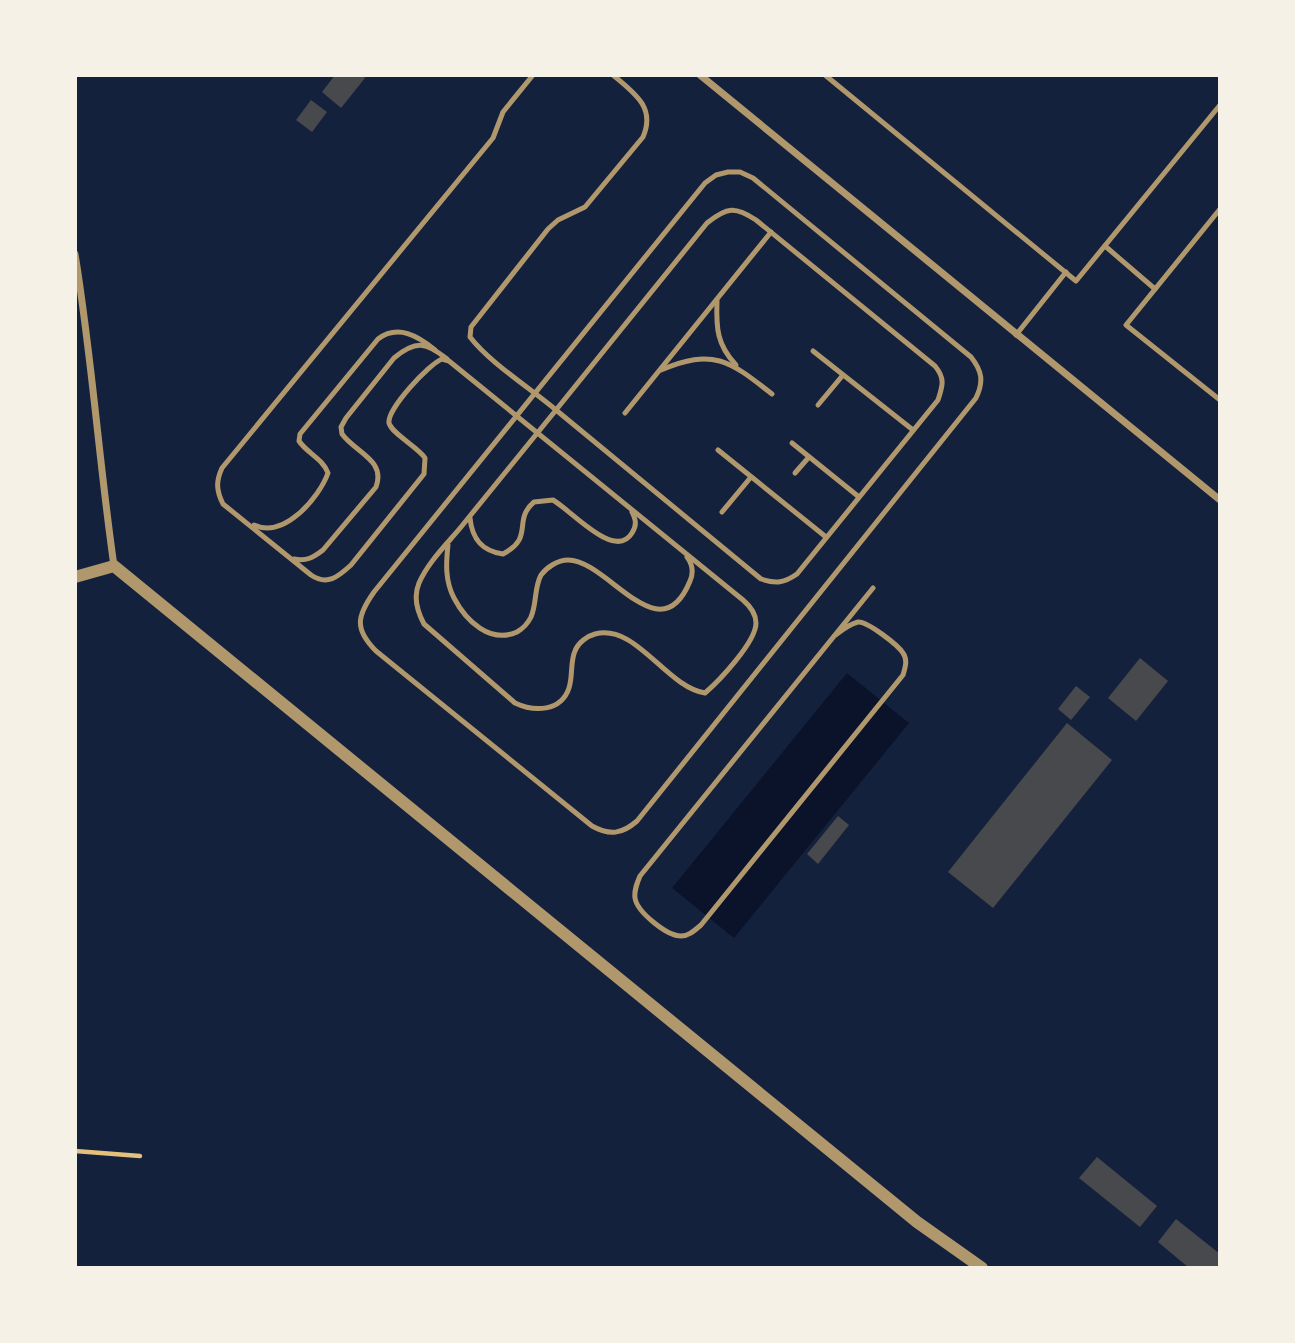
<svg xmlns="http://www.w3.org/2000/svg" width="1295" height="1343" font-family="'PT Sans',sans-serif">
<style>
.water{fill:#0b132b}
.building{fill:#48494c}
.lines{fill:none;stroke-linecap:round;stroke-linejoin:round}
.path{stroke:#e5c07b;stroke-width:4.5}
.service{stroke:#b1986c;stroke-width:5}
.minor{stroke:#b1986c;stroke-width:7}
.tertiary{stroke:#b1986c;stroke-width:12}
</style>
<rect width="100%" height="100%" fill="#14213d"/>
<!-- water -->
<polygon class="water" points="847,673 909,723 734,938 672,888"/>
<!-- building -->
<g class="building">
<polygon points="335,75 362,75 365,78 341,108 322,92"/>
<polygon points="311,100 327,112 312,132 296,120"/>
<polygon points="1140,658 1168,681 1136,721 1108,698"/>
<polygon points="1076,686 1090,697 1071,720 1058,709"/>
<polygon points="1067,723 1112,760 993,908 948,872"/>
<polygon points="838,816 849,825 818,864 807,854"/>
<polygon points="1097,1157 1157,1206 1140,1227 1079,1178"/>
<polygon points="1176,1219 1220,1254 1220,1268 1189,1268 1158,1242"/>
</g>
<g class="lines">
<!-- path -->
<polyline class="path" points="75,1151 140,1156"/>
<!-- service -->
<g class="service">
<path d="M533,75L503,112L493,138L222,468C216,481 216,490 223,504L311,575C327,586 338,577 351,565L424,474L425,458C418,447 392,434 389,423C387,409 429,364 442,359L449,361C547,440 645,520 743,600C750,606 756,613 756,623C756,642 719,681 705,693C666,687 636,623 595,634C587,636 578,643 575,651C570,662 573,676 569,688C561,712 534,712 515,703L424,624C417,611 413,597 419,583C428,562 447,544 461,527C493,488 524,449 556,410L707,223C727,207 735,206 756,220L935,366C945,378 943,385 938,400L797,574C784,583 776,584 761,579L556,410C530,388 490,363 470,337L471,327L548,229L558,220L585,207L643,137C656,107 634,93 613,75"/>
<polyline points="825,75 1076,281 1220,105"/>
<path d="M728,172H740L753,178L971,357C982,371 984,381 976,398L637,821C622,834 610,836 592,826L376,651C354,629 357,616 374,592L705,183L716,175Z"/>
<polyline points="1220,209 1126,325 1220,400"/>
<polyline points="1105,246 1155,289"/>
<path d="M717,301C716,328 717,345 736,365"/>
<polyline points="1016,335 1066,272"/>
<polyline points="813,351 913,430"/>
<path d="M661,370C714,347 731,362 772,394"/>
<polyline points="818,405 843,375"/>
<polyline points="625,413 771,232"/>
<polyline points="792,443 859,497"/>
<polyline points="718,450 826,537"/>
<polyline points="795,473 809,457"/>
<polyline points="722,512 751,477"/>
<path d="M470,518C472,538 481,551 503,554C535,537 512,521 534,502L553,500C572,511 615,561 632,533C637,525 636,520 632,512"/>
<path d="M254,525C284,539 319,498 328,473C323,459 307,453 299,441L300,434L378,339C398,324 418,336 435,350"/>
<path d="M448,545C446,563 445,581 454,598C466,621 490,644 517,632C524,628 528,623 531,617C537,603 534,588 541,575C547,567 558,560 568,560C608,560 660,655 690,581C694,572 693,565 687,557"/>
<path d="M294,559C306,562 314,557 323,550L376,487C386,460 356,453 342,434L341,427L346,418L394,358C416,340 426,342 447,359"/>
<path d="M834,636C841,631 849,624 858,622C867,621 898,645 903,653C908,660 905,668 903,675L701,925C695,930 689,936 681,936C667,936 637,912 635,898C634,890 637,883 640,876L873,588"/>
</g>
<!-- minor -->
<g class="minor">
<polyline points="700,75 1220,500"/>
<path d="M75,254C92,358 99,462 114,566"/>
</g>
<!-- tertiary -->
<polyline class="tertiary" points="75,577 114,566 917,1222 982,1268"/>
</g>
<!-- border -->
<rect width="1295" height="1343" fill="none" stroke="#f6f1e7" stroke-width="154"/>
</svg>
